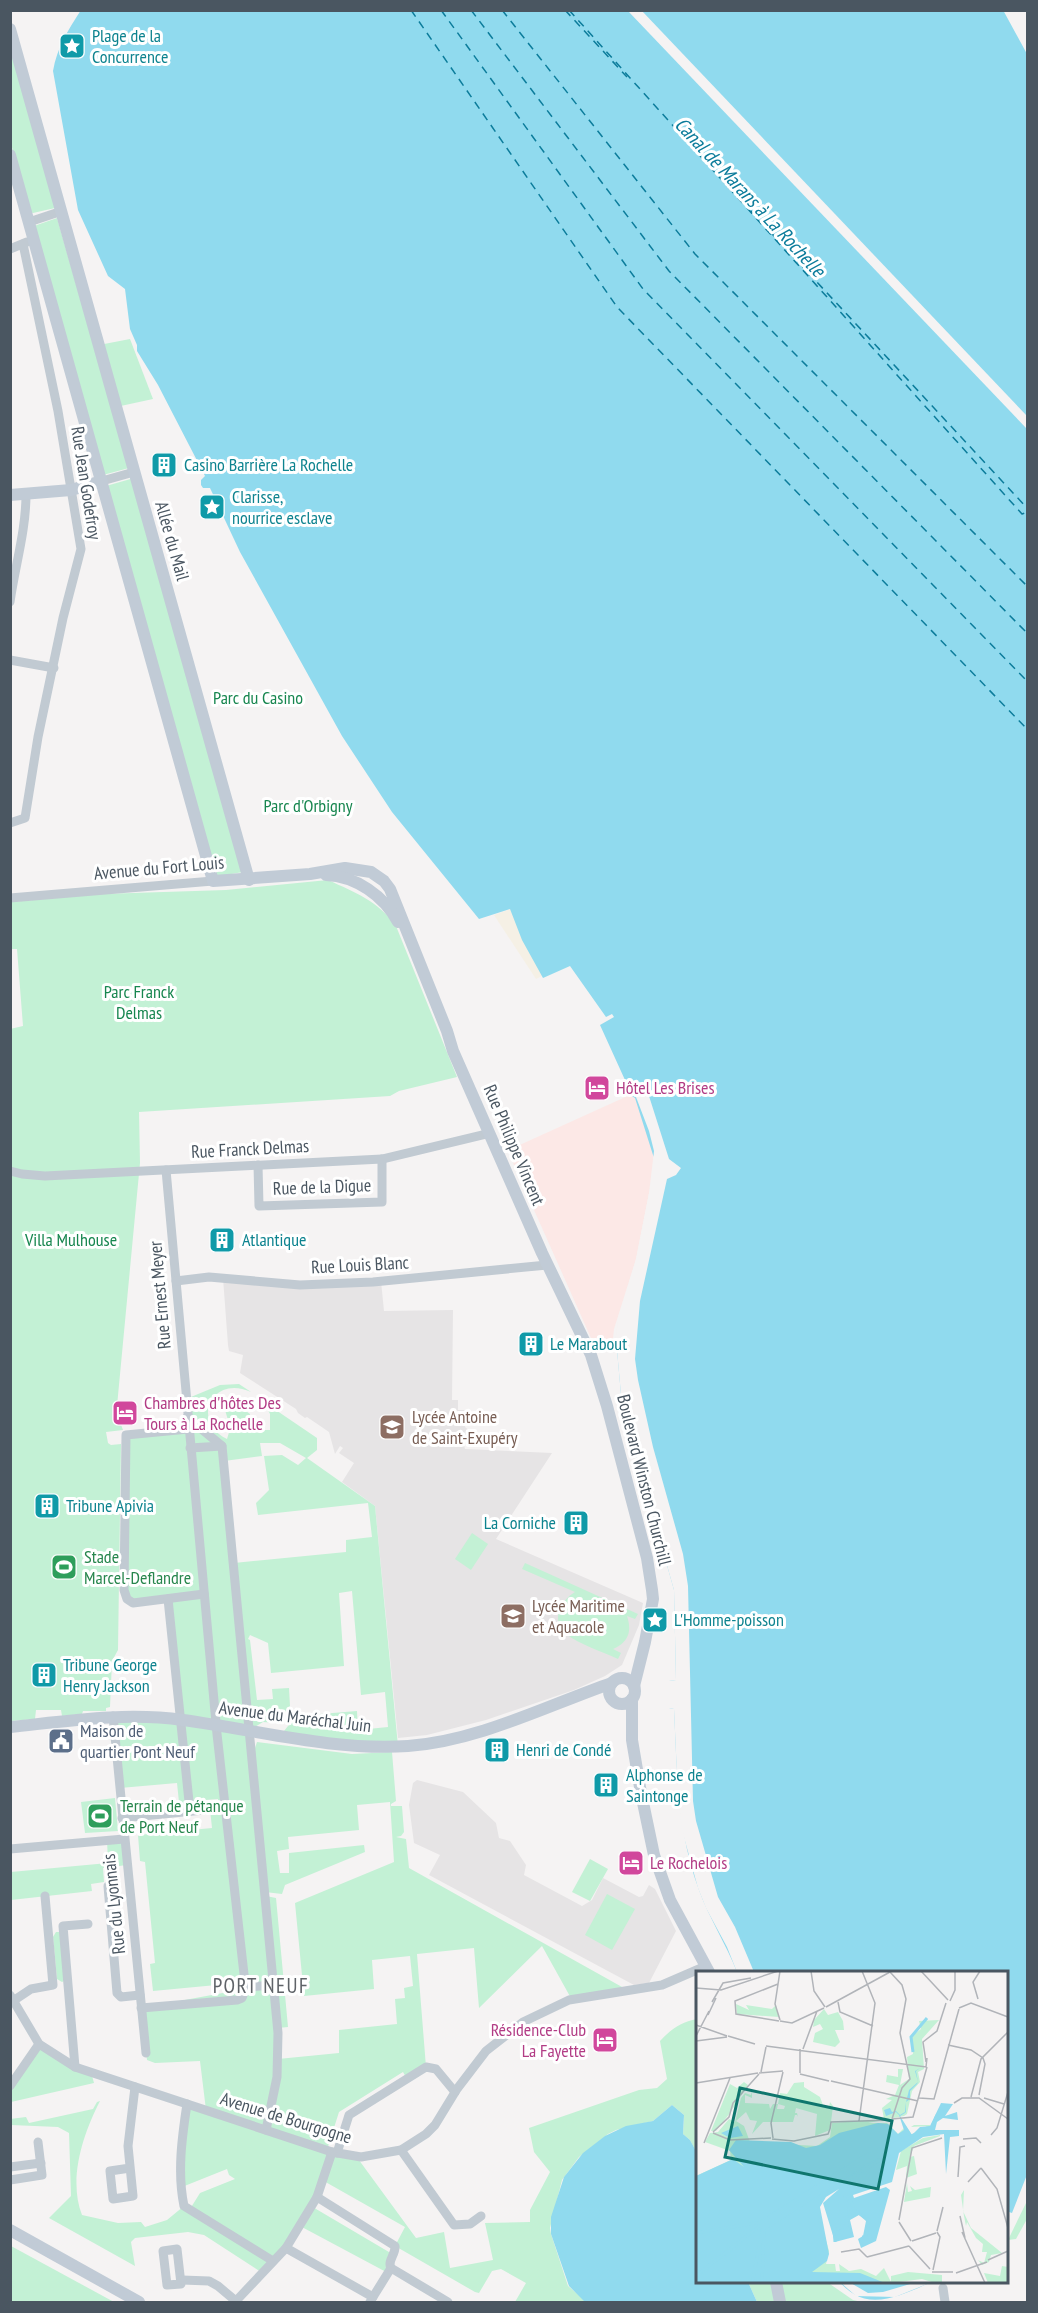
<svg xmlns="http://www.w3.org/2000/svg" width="1038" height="2313" font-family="'PT Sans Narrow',sans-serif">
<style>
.education{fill:#e6e4e5}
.medical{fill:#fce8e6}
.green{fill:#c3f1d5;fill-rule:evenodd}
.sand{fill:#f5f0e5}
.water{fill:#90daee}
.pier{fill:#f5f3f3}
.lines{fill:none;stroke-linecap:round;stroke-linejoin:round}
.ferry{stroke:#0c7c9b;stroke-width:1.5;stroke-dasharray:8 6;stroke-linecap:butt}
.street{stroke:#c1cad2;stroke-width:9}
.secondary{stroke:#c1cbd6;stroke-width:12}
.labels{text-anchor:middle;stroke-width:6;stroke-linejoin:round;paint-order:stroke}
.culture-label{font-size:18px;fill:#0d838f;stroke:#fff;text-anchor:start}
.street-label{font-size:18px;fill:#4a5661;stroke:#fff}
.park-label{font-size:18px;fill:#17864f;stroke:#fff}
.hotel-label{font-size:18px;fill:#b23c85;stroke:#fff;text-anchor:start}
.education-label{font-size:18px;fill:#785e54;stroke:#fff;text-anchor:start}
.leisure-label{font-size:18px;fill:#27864d;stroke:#fff;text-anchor:start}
.service-label{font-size:18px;fill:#4e5e75;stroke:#fff;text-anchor:start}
.water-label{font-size:20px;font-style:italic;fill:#0c7c9b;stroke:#fff}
.quarter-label{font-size:21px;letter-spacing:1.5px;fill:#5f6368;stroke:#fff}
.inset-river{fill:none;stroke:#90daee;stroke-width:3}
.inset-road{fill:none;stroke:#b1b4b9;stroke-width:1.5}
.view{fill:#0f766e;fill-opacity:0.15;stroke:#0f766e;stroke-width:3}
.inset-edge{fill:none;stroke:#4a5661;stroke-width:3}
</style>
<rect width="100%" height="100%" fill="#f5f3f3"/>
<!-- education -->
<g class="education">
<polygon points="223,1278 300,1285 381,1281 384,1311 453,1310 452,1400 458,1400 458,1410 466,1410 465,1427 471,1432 464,1445 465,1449 552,1453 496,1539 643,1603 639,1625 622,1665 605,1676 574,1690 486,1720 427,1735 398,1738 375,1506 342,1482 354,1463 339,1453 343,1448 340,1446 335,1454 329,1432 307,1417 305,1418 298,1413 296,1409 240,1373 243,1355 229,1351 228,1345"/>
<polygon points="417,1780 463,1792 496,1823 499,1838 510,1841 526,1865 524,1875 582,1906 592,1900 603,1878 639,1897 643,1896 649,1885 655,1889 676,1931 649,1983 634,1985 429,1875 440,1855 414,1843 409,1805 413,1783"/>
</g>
<!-- medical -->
<polygon class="medical" points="632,1094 636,1097 654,1151 649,1193 636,1259 614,1329 612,1348 591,1338 510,1156 513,1148"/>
<!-- green -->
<g class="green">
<polygon points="10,37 55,208 33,213 30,212 11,144"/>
<polygon points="57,218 129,468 103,475 34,226"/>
<polygon points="130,339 153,399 116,407 99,345"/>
<polygon points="134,478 243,872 220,876 213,873 106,486"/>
<path d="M328,880C356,893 377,900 396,926L457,1077L399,1091L390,1096L139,1112L140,1163L117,1406V1414L123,1430L106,1432L108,1443L111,1445L121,1444L118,1650L112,1661L110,1707L106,1708V1711H83L82,1714L62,1716L61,1710H36L35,1719L11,1721L10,1029L23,1026L17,949H11L10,902L101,894L226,890Z"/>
<path d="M239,1384L251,1392C212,1374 190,1421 227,1439L230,1429H240L261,1419V1430H270V1414L264,1402L317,1438V1450L307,1458L375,1506L398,1746L280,1736L296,1716L357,1711L358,1730L388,1727L385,1692L361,1695L352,1591L339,1593L344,1666L271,1673L268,1643L250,1635L248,1639L250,1640L257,1700L273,1699L272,1689L289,1688L290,1706L277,1723L263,1722L250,1730L253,1754L257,1742L352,1754L392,1752L396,1801L391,1804V1806H402L404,1832L401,1836L396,1837L406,1839L409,1868L631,1992L572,2000L542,1946L479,2008L474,1948L417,1954L426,2067L407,2079L403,2072L339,2112L327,2150L356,2156L416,2238L444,2232L450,2268L493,2260L485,2223L530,2222V2210L550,2172L534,2152L529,2128L639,2090L657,2088L667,2079L660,2041C671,2029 681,2022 697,2019V2154L690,2140L683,2134L684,2115L672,2105L653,2121L616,2130L608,2134L579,2157L562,2180L550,2228L551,2234L568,2286L587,2302H515L526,2283L501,2269L492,2271L479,2293L475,2292L395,2246L405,2227L322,2180L311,2206L394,2255L388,2273L300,2226L261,2272L204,2235L188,2232L135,2238L131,2242L135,2266L49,2218L71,2196L69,2133L58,2127L11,2125L10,2119L26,2117L29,2123L93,2109L97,2102L100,2101C83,2134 68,2179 82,2215L118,2223L141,2222L145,2227L167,2220L184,2206L190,2209L200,2193L235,2179L229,2175L227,2169L182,2187L187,2104L206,2110L200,2061L155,2063L147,2060L141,2008L228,1992L227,1984L153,1991L150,1964L155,1963L145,1862L140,1861L138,1835L212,1828L210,1809L218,1808V1799L193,1801L190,1811L180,1812L177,1783L120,1788L113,1716L180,1719L168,1599H127L126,1435L188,1429L186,1399L220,1385ZM260,1443H280L306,1458L298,1465L282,1455L264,1456L269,1490L256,1503L258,1515L368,1503L372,1537L346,1540V1552L234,1563L224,1461L262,1456ZM390,1802L394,1862L295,1903L304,1996L374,1989L372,1960L410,1956L413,1986L404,1988L405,1998L395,1999L397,2024L339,2030V2053L278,2059V2028L288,2027L276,1898L266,1896L265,1892L282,1894L285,1885L365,1852L364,1845L289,1853V1873H280L277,1851L289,1849L288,1837L359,1830L357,1805Z"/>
<polygon points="233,1401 250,1414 250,1416 234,1422 228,1420 225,1410"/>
<polygon points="472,1533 488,1544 471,1570 455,1559"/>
<path d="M525,1563L638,1614L635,1619L627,1616C632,1631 629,1642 613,1649L621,1653L618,1659C603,1652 579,1644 566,1634C550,1621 561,1600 575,1592L522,1569Z"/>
<polygon points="115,1798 118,1831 85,1833 81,1802"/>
<polygon points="124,1839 127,1865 103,1868 104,1882 91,1884 92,1891 11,1900 11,1872 108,1863 107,1840"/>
<polygon points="590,1859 608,1869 590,1901 572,1892"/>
<polygon points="607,1894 635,1909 612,1950 585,1935"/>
<polygon points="56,1932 60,1932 64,1981 62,1982 57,1979 53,1937"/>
<polygon points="39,2044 91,2072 94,2083 11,2102 11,2086"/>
<polygon points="1027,2201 1027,2219 1016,2239 1008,2240"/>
<polygon points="11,2246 114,2302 11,2302"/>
<polygon points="748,2282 772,2282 775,2302 757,2302"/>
<polygon points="776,2282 827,2282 853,2300 862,2302 780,2302"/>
</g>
<!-- sand -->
<polygon class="sand" points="527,903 552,971 536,979 494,915"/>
<!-- water -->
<g class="water">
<path d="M81,10H1003L1027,54L1028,2172L1012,2213L1006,2211V1972H737C726,1944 709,1918 699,1890C677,1831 677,1770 674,1709L669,1708V1681L676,1680L674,1590L622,1406L617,1350L663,1174L653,1155L635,1098L630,1095V1091L600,1025L614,1017L612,1014L606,1017L570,966L543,978L522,940L510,909L479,919L392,812L342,736L240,552L210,488H203L201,485V480L205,476L158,385L137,351V345L130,329L125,289L108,276L78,210L53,71C57,48 68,30 81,10Z"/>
<polygon points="672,2105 684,2115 683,2134 690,2140 697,2153 698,2282 748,2282 757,2302 585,2302 569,2286 551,2234 551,2217 564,2177 583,2153 605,2136 626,2126 653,2121"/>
<path d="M839,2282H932C910,2291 878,2309 854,2294C848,2291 844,2286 839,2282Z"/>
</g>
<!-- pier -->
<g class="pier">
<polygon points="628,11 642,11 1027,416 1027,429"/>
<polygon points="641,1085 649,1096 669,1159 681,1168 676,1175 667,1179 640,1301 635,1359 638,1380 653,1447 683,1554 688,1586 693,1801 696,1821 718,1897 735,1927 754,1972 737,1972 727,1947 706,1908 698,1888 682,1830 678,1797 674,1709 669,1708 669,1681 676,1680 674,1590 622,1406 617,1350 614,1348 618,1322 636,1259 652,1178 655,1174 660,1172 653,1161 654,1151 649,1131 636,1097 631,1090"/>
<polygon points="840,2282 849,2282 868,2293 883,2292 917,2282 932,2282 895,2297 856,2296"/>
</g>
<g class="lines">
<!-- ferry -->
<g class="ferry">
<polyline points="411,10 617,307 1028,730"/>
<polyline points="441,10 643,289 1028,682"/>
<polyline points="471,10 669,271 1028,634"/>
<polyline points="502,10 695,254 1028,587"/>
<polyline points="565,10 627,77"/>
<polyline points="569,10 1022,514 1028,512"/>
<polyline points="722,180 1028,509"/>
</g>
<!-- street -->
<g class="street">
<polyline points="29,222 62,211"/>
<polyline points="10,249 27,242"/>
<polyline points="102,481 134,472"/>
<path d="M10,602C15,566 26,531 26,494"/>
<polyline points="10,660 54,668"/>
<polyline points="10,823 25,818 38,737 63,618 81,549 58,411 23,244"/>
<polyline points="10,898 213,881"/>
<polyline points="258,1165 259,1206 382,1202 382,1159"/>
<polyline points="166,1170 217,1734 245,1983 246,1987 273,1985"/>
<polyline points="10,1171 22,1174 45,1176 382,1159 490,1133"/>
<polyline points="176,1281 209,1277 300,1285 373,1282 547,1265"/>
<polyline points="187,1417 222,1446 278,2033 277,2077 266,2130"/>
<polyline points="188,1429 126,1435 124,1590 127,1599 133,1603 204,1594"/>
<polyline points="190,1448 222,1446"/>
<polyline points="168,1599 190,1811"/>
<polyline points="113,1716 146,2053"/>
<polyline points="122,1818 224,1808"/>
<polyline points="10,1849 124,1839"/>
<polyline points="108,1886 117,1993 121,1997 140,1995"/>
<polyline points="10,1995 39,2044 75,2067 332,2152 361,2157 401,2150 426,2134 435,2125 457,2089 486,2051 523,2022 569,2000 662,1985 706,1966"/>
<polyline points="10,2003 31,1989 53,1985 45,1896"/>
<polyline points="141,2008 237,2000 242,1998 246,1987"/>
<polyline points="75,2067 63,1926 88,1924"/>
<polyline points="10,2086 39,2044"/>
<path d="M187,2104C182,2137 177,2173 184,2206L273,2261"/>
<polyline points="401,2150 454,2225 470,2224 481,2216"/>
<polyline points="337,2153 349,2115 426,2067 436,2069 455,2092"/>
<polyline points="10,2167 41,2163"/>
<polyline points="130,2168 110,2171 113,2199 133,2196 128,2146 135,2087"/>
<polyline points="10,2180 42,2175 38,2142"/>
<path d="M317,2197L395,2246C396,2254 387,2261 391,2268L373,2297"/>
<polyline points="286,2248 373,2297 370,2302"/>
<polygon points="177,2249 181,2284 167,2285 163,2251"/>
<polyline points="391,2268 448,2302"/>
<polyline points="182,2280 209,2281 218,2286 237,2302"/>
<polyline points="943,2288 945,2302"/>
<polyline points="235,2302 286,2248 317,2197 332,2152"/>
</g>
<!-- secondary -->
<g class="secondary">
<polyline points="10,29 249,880"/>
<polyline points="10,155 213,881 310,874 345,868 371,872 384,881 390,889 447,1031 453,1051 542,1253 591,1355 607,1406 647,1558 652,1590 653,1599 645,1642 634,1686"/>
<polyline points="10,495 71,490 102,481"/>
<path d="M326,875C356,876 384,896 398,922"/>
<circle cx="622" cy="1691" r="13"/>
<polyline points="632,1699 632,1740 641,1793 654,1855 670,1900 709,1972"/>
<path d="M10,1727C68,1721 125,1712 183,1720C257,1730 333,1751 408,1746C478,1741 546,1706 612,1683"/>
<polyline points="10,2230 139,2302"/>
<polyline points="776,2282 780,2302"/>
</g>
</g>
<!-- icons -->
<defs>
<g id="sight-square" transform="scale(1.35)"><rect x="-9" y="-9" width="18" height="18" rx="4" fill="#0f9aa8" stroke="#fff"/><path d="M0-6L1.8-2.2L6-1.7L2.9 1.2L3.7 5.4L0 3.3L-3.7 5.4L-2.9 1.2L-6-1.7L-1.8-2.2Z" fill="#fff"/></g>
<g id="building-square" transform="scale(1.35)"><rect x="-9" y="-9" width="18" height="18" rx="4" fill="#0f9aa8" stroke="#fff"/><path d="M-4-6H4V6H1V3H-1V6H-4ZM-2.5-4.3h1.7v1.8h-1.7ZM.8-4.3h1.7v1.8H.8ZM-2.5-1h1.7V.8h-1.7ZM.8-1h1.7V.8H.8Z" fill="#fff"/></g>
<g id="hotel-square" transform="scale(1.35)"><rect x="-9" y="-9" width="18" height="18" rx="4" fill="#d1479c" stroke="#fff"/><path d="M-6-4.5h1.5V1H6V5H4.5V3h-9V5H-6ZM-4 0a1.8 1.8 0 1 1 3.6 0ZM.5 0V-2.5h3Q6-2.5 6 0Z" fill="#fff"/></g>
<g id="school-square" transform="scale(1.35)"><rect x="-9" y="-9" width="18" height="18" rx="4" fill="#8d6e63" stroke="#fff"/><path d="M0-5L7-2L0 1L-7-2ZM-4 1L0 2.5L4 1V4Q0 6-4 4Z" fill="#fff"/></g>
<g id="stadium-square" transform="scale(1.35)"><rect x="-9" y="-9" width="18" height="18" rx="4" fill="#2e9e5b" stroke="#fff"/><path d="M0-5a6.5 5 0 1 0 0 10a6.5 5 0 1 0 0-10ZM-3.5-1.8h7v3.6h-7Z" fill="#fff"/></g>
<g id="civic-square" transform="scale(1.35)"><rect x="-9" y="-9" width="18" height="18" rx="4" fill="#5c6f8a" stroke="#fff"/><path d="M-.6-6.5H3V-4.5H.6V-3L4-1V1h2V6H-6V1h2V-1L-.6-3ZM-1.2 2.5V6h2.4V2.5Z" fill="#fff"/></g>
</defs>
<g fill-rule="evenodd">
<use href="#sight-square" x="72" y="46"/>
<use href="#building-square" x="164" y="465"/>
<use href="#sight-square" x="212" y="507"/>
<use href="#hotel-square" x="597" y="1088"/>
<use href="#building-square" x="222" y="1240"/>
<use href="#building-square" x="531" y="1344"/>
<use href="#hotel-square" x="125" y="1413"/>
<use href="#school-square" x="392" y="1427"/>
<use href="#building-square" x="47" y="1506"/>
<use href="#building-square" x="576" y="1523"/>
<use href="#stadium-square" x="64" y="1567"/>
<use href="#school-square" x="513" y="1616"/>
<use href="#sight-square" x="655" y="1620"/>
<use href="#building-square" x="44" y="1675"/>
<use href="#civic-square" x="61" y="1741"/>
<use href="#building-square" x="497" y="1750"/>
<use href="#building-square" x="606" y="1785"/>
<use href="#stadium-square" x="100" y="1816"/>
<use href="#hotel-square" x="631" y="1863"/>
<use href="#hotel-square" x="605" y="2040"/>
</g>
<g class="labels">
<!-- culture labels -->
<g class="culture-label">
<text x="92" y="42">Plage de la<tspan x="92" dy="21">Concurrence</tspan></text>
<text x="184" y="471">Casino Barrière La Rochelle</text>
<text x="232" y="503">Clarisse,<tspan x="232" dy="21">nourrice esclave</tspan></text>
<text x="242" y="1246">Atlantique</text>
<text x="550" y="1350">Le Marabout</text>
<text x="66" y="1512">Tribune Apivia</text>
<text x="556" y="1529" text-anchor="end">La Corniche</text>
<text x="674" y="1626">L'Homme-poisson</text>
<text x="63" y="1671">Tribune George<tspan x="63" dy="21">Henry Jackson</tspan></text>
<text x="516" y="1756">Henri de Condé</text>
<text x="626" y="1781">Alphonse de<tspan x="626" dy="21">Saintonge</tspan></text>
</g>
<!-- street labels -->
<g class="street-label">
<text transform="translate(86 483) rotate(81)" y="6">Rue Jean Godefroy</text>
<text transform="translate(172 541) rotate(74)" y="6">Allée du Mail</text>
<text transform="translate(159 868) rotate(-5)" y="6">Avenue du Fort Louis</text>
<text transform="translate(514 1145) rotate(67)" y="6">Rue Philippe Vincent</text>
<text transform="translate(250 1149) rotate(-3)" y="6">Rue Franck Delmas</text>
<text transform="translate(322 1187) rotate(-2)" y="6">Rue de la Digue</text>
<text transform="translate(360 1265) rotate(-3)" y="6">Rue Louis Blanc</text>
<text transform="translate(160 1295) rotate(-95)" y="6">Rue Ernest Meyer</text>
<text transform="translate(644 1480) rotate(76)" y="6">Boulevard Winston Churchill</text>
<text transform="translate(295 1717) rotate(7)" y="6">Avenue du Maréchal Juin</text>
<text transform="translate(114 1904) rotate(-96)" y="6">Rue du Lyonnais</text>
<text transform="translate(286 2118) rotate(17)" y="6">Avenue de Bourgogne</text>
</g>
<!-- park labels -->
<g class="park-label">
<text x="258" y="704">Parc du Casino</text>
<text x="308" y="812">Parc d'Orbigny</text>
<text x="139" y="998">Parc Franck<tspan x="139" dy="21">Delmas</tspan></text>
<text x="71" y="1246">Villa Mulhouse</text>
</g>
<!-- hotel labels -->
<g class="hotel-label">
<text x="616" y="1094">Hôtel Les Brises</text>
<text x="144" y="1409">Chambres d'hôtes Des<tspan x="144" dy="21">Tours à La Rochelle</tspan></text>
<text x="650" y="1869">Le Rochelois</text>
<text x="586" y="2036" text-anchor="end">Résidence-Club<tspan x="586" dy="21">La Fayette</tspan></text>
</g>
<!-- education labels -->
<g class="education-label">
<text x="412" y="1423">Lycée Antoine<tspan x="412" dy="21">de Saint-Exupéry</tspan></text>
<text x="532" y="1612">Lycée Maritime<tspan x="532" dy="21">et Aquacole</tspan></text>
</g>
<!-- leisure labels -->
<g class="leisure-label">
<text x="84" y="1563">Stade<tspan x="84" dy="21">Marcel-Deflandre</tspan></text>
<text x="120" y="1812">Terrain de pétanque<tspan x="120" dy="21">de Port Neuf</tspan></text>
</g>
<!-- service labels -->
<g class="service-label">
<text x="80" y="1737">Maison de<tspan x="80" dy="21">quartier Pont Neuf</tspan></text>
</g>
<!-- water labels -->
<g class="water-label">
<text transform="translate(750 197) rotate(47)" y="7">Canal de Marans à La Rochelle</text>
</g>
<!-- quarter labels -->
<g class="quarter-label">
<text x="261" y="1993">PORT NEUF</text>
</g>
</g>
<!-- overview -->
<g transform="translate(696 1971)">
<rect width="312" height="312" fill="#f5f3f3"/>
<path d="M40,33L53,39L50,34L76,38L80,34L83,46L41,43ZM128,38L132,44L142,41L147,50L148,59H139L144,71L139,76L117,71L119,62L127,58L124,53L117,56L118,49ZM243,49L226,68L228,98L222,101L224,111L216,120L211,143L208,145L172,152H191L202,163L210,155L216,164L231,155L215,156L218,154H234V155L194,179L0,205L35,189L34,180L9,171L14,162L22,161L33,148L39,151L45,127L49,122L55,124L56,120V127L49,124V132L73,133L74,138L77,133H82L81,138H88L89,135L82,133L84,122L91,123L98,112L108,111V116L124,126L128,137H133L134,131L137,135L134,159L119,165L121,143L100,137L99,142H101L102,146L101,144H99L97,151H67L56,163L61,150L54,149L50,141L40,150L48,155L54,171L121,175L134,166L136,152L188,148L186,137L196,129L190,128L199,124L203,114L190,111L191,104L202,106V98H207L204,114L213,108L211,86L217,83L215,66L225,58L223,50ZM48,111L52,114L34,142L20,160H15L34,113L41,117ZM244,164V165L218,175L214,186L218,185L221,203L210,207L211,195L200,199L205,180L227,167ZM211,212L212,221L216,220L214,215L219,219L235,216L234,226L208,231ZM268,219L267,240L275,257L306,282L295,284L293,291L286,294L282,289L288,292L291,281H286L287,273L280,267L271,251L270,255L268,245L265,224ZM124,248L133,280L130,293H139L140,300H144L143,293L153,300L165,298L180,305L188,297L195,311V305L212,301L246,304V311L251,312H239L226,308L195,312H87ZM306,295L312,296V312H292L288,302L304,305Z" fill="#c3f1d5"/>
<path d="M224,97L220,100L222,111L221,113L214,120V128L210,131V141L209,142L204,145L216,164L224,156L234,155L245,132L257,133L249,145L261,141L262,149L247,147L241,151L239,159H263V165L254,166L250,203L248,163L227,166L203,182L196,211L157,224L158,227L190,216L194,219L180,270L165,277L162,268L167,265L170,250L163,244L154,249L158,266L139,271L127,232L143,218L130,226L124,236L133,283L131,290L116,301L164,302L189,312H0V205L37,188L48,196L33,179L40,169L95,171L110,177L124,174L143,162L182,152L192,153L202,163L208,159L203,144L200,141L190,145L188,139L194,137L196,141L200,140L204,144L209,141L210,131L213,119L222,111L219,100ZM42,155L47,165L34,167L25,162Z" fill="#90daee"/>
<path class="inset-river" d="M217,81L215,66L231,47M228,163L237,157L239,149M0,262L65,251L167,186L236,156L241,144M166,266H170L173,249L158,239L148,211L224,165M139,271L138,259L151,254L149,218M0,305L66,253L168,188L215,167M56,312L67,256L169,190L230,160M66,312L68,258L170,192L215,170"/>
<path class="inset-road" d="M115,0L118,20L129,36M225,0L252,29M194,1L206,14L210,28L204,62L214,108L206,117L196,148M82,13L39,30L40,43L83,50M0,17L25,19L82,0M282,28L277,11L284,0M254,30L259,19V0M16,31L27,12L55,7M142,31L144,41L177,55M130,36L194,1M263,37L275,32L312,46M12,44L20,27M84,49L79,33L84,0M84,50L96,52L128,37M0,54L31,65M0,65L13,40M32,65L59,73M0,70L31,66M252,74L275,79L287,87L289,93L283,124M70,75L230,96L231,87M104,78V102M107,78L121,40M230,91L227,71L241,60L250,32M65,101L70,76M63,102L87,100M104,103L133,110M135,110L222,130M0,112L62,102M275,126L285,88L312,61M223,127L238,128L263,38M288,127L308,133M258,132L266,127H283L312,148M196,148L217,146L231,96M163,150L179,32L166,0M134,158L135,151L196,149M17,161L33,146L37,132L63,103M17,162L34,169L75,167M295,164L301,157L312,121M77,167L75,152L87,101M76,168L98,170L132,163L134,158M267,168L280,167L285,172M8,172L34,107M285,197L301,218L312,257M262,206L264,176L269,175M272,211L285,197M264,245L269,267M203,249L216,177L246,167M203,251L215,270M241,260L247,236M266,261L289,312M216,270L240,262M213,275L234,298M145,281L163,278L171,286M171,286L213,275M292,289L312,280M237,299L244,266L241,261M236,301H257M260,302L291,291"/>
<path class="view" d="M44,117L196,150L182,218L29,186Z"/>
<rect width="312" height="312" class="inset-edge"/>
</g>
<!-- border -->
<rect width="1038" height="2313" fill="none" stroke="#4a5661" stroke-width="24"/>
</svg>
